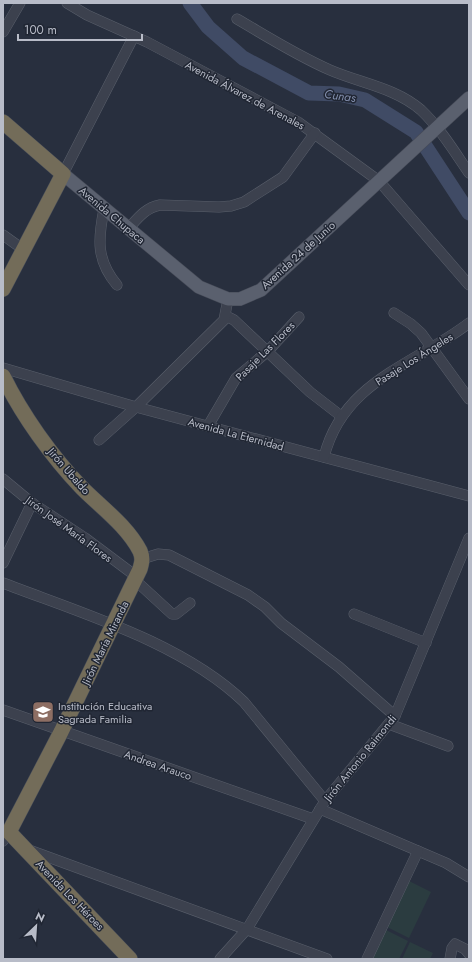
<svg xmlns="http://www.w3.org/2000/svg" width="472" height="962" font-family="Jost,sans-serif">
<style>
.green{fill:#2b3c40}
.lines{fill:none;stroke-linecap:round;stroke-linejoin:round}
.river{stroke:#404b65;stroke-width:15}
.minor-casing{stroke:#595f6b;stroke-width:11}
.major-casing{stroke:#454a57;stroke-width:14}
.highway-casing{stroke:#464c58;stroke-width:16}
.minor{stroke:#3c414e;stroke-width:10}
.major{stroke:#5a606e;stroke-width:13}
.highway{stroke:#736c59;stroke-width:15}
.labels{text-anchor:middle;stroke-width:3;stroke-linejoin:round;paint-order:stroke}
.street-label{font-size:11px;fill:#b8bcc8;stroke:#202633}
.poi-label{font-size:11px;fill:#b8bcc8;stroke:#202633;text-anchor:start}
.water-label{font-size:12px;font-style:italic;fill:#838fad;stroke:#202633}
</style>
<rect width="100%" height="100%" fill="#282f3e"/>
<!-- green -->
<g class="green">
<polygon points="409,881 431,892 409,938 387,927"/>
<polygon points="386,930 408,941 399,959 372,959"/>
<polygon points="410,942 433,953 430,959 402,959"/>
</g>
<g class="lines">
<!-- river -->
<polyline class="river" points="190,3 208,27 243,58 309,93 339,94 365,100 416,132 469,213"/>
<!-- minor casing -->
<g class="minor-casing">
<g id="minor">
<polyline points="67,3 87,15 147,42 298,122 379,181 469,285"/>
<path d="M237,19C268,37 296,55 330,70C360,83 396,88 421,110C440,128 454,151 469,173"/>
<polyline points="3,32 20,3"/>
<polyline points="63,174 134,36"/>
<path d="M104,209C98,239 96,260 117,285"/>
<path d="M128,229C138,218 145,208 160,205L219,207L231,206L244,202L283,177L315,133"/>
<polyline points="3,235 24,250"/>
<polyline points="394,313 411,324 421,333 469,399"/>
<polyline points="226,316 234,320 310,392 341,416"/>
<polyline points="3,368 136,407 469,496"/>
<polyline points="208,426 236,378 268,351 299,317"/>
<polyline points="99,440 136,407 224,320 228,299"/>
<path d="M324,457C343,381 414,365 469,323"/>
<polyline points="3,479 32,503 85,538 137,577"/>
<polyline points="142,559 158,554 169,555 248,595 265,607 281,623 339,667 395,716"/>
<polyline points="3,563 32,503"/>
<polyline points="135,580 172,614 176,614 190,603"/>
<path d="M3,583C81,613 183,643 244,702L325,801"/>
<polyline points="354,614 426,643"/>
<polyline points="3,710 313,819"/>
<polyline points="389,724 448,746"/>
<polyline points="320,809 446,863 469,877"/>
<polyline points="3,841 9,832"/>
<polyline points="29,850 327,959"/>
<polyline points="220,959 247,929 325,801 395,716 469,538"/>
<polyline points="367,959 418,851"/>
<polyline points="450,959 452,948 455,944 465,949 469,954"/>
</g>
</g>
<!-- major casing -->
<g class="major-casing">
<polyline id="major" points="63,174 199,287 228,299 240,299 261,290 469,98"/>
</g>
<!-- highway casing -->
<g class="highway-casing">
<g id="highway">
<polyline points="3,122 63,174 3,289"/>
<path d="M3,376C22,415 52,457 82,488C102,508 127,526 140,551C143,558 142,562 140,569L61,732L9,832L130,959"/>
</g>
</g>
<!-- minor -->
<use href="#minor" class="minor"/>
<!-- major -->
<use href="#major" class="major"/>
<!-- highway -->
<use href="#highway" class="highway"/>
</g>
<!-- icons -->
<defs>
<g id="school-square" transform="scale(1.15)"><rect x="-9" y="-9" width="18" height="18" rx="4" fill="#8d6e63" stroke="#202633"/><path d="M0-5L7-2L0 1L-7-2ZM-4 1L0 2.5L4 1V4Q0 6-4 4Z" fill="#fff"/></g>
</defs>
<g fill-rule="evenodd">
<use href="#school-square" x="43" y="712"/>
</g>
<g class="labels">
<!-- street labels -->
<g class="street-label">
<text transform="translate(245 95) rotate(28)" y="4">Avenida Álvarez de Arenales</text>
<text transform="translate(112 215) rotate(40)" y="4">Avenida Chupaca</text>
<text transform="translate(298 255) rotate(-42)" y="4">Avenida 24 de Junio</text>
<text transform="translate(265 351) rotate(-45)" y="4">Pasaje Las Flores</text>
<text transform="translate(414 359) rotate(-32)" y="4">Pasaje Los Ángeles</text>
<text transform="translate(236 434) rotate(15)" y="4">Avenida La Eternidad</text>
<text transform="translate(69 471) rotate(49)" y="4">Jirón Ubaldo</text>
<text transform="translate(69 529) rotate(36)" y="4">Jirón José María Flores</text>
<text transform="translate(105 643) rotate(-64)" y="4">Jirón María Miranda</text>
<text transform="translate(360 758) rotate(-51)" y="4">Jirón Antonio Raimondi</text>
<text transform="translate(158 765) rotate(19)" y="4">Andrea Arauco</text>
<text transform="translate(70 895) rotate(46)" y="4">Avenida Los Héroes</text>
</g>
<!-- poi labels -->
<g class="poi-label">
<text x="58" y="710">Institución Educativa<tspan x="58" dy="13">Sagrada Familia</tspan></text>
</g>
<!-- water labels -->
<g class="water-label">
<text transform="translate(340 96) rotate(8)" y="4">Cunas</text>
</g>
</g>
<!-- border -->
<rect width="472" height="962" fill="none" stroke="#b8bcc8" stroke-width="8"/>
<!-- north arrow -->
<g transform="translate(36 926) rotate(25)" stroke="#202633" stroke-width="3" paint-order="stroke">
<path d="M0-3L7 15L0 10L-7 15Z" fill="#b8bcc8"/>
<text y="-6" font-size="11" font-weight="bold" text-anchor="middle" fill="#b8bcc8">N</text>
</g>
<!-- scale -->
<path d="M18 34v6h124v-6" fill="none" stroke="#b8bcc8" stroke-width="2"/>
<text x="24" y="34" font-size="12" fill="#b8bcc8" stroke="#202633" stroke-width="3" paint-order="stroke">100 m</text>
</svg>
